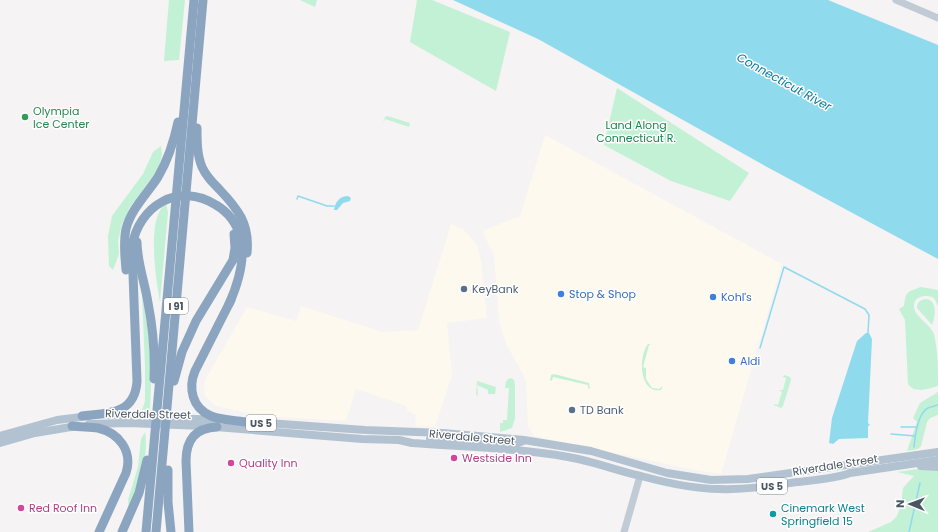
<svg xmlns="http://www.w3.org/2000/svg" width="938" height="532" font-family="Poppins,sans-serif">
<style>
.commercial{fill:#fdf9ef}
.green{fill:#c3f1d5}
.water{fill:#90daee}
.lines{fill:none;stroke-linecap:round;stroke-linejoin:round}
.stream{stroke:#90daee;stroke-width:1.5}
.secondary{stroke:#c1cbd6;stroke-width:7}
.primary{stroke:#b3c2d1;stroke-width:8}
.highway{stroke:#8ba5c1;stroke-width:9}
.leisure-dot{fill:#2e9e5b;stroke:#fff;stroke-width:1.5}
.service-dot{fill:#5c6f8a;stroke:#fff;stroke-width:1.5}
.shop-dot{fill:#3f7fe0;stroke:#fff;stroke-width:1.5}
.hotel-dot{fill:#d1479c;stroke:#fff;stroke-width:1.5}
.culture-dot{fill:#0f9aa8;stroke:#fff;stroke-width:1.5}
.labels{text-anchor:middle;stroke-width:3;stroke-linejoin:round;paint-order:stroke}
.shield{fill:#fff;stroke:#808990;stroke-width:1}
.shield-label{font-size:10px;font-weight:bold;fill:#4a5661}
.leisure-label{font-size:11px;fill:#27864d;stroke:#fff;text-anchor:start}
.park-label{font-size:11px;fill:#17864f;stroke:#fff}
.service-label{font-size:11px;fill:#4e5e75;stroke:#fff;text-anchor:start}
.shop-label{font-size:11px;fill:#366cbe;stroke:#fff;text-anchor:start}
.street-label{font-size:11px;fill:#4a5661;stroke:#fff}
.hotel-label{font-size:11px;fill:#b23c85;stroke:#fff;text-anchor:start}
.culture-label{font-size:11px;fill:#0d838f;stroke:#fff;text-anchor:start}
.water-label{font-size:12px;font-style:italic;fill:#0c7c9b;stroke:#fff}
</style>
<rect width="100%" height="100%" fill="#f5f3f3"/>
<!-- commercial -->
<g class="commercial">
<polygon points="545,135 782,264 721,474 695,470 534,436 528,427 526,380 506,344 499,321 494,255 482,231 520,216"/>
<polygon points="451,224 462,229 470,236 477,245 481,260 487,318 447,323 452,375 435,427 415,426 416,415 407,410 406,406 356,389 346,421 260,416 216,406 205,396 204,389 205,380 247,307 296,321 301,306 383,332 418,330"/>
</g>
<!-- green -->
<g class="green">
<polygon points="169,0 185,0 179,60 164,61"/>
<polygon points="300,0 317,0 315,7"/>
<polygon points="417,0 432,0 510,32 496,91 410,42"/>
<polygon points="617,88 749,173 730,201 671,181 604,145"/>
<polygon points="387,116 410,123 409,127 385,119 383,123 385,117"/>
<polygon points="161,146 162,154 159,168 130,207 122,224 118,241 119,254 113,270 109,266 108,236 112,216 143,174 153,152"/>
<path d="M166,204L168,212L160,302C156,281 146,216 166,204Z"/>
<path d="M921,287L938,290V306L934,298C926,294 913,296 914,307C914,316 930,324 934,334C938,351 938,369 938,386C928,389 915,394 908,384L905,320L899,309L904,306C906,291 907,292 921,287Z"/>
<polygon points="142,293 152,357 150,411 142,410 145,401 145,366"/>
<path d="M927,299C938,302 935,317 932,325L917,308C917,302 921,299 927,299Z"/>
<path d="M648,344L652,345H649L643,367L646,368V379L652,388L659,389L663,386L661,390C639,394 638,356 648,344Z"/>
<polygon points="554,374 589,383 590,389 588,388 588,385 553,377 552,381 550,380 551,375"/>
<polygon points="784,375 790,377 791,380 783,406 781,408 774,405 775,404 778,405 782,392 779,390 783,390 786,378 783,377"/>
<polygon points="511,378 514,380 515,386 515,418 512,428 500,432 500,423 503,423 503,420 507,420 509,388 505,388 506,382 508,379"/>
<polygon points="477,381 496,387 495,394 488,394 488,390 477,385 478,396 476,394"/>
<polygon points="938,392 938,415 930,418 927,422 921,446 918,449 907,451 917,422 913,418 920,403"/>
<path d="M145,432C149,457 139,486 129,508L128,500L138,467L141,439Z"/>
<polygon points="918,469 938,470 938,532 868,532 891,522 897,516 901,505 903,488 914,476 897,472"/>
</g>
<!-- water -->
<g class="water">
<polygon points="453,0 828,0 938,45 938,259 767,167 538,39"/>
<path d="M348,196L351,198L350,201L343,203L337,210H334C335,202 340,196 348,196Z"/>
<polygon points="866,333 869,333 872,339 868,423 870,425 868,426 868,438 839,439 833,444 829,443 832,418 857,341"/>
</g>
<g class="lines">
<!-- stream -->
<g class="stream">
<polyline points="297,199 298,196 327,206 334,206"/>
<polyline points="760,348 784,267 865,309 869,315 868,333"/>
<polyline points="901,427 916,427"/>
<polyline points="891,434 915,436"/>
<path d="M914,447C915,436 918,413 928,408C931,407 935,406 938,405"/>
<polyline points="909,532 920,483"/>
</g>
<!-- secondary -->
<g class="secondary">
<polyline points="896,0 938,18"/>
<polyline points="624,532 640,476"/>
</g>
<!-- primary -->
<g class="primary">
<polyline points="106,415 219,420"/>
<polyline points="238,421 365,430 443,433 524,440 591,451 667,473 711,480 748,479 938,452"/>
<path d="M89,424L128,423L203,426L362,439L399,440L412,443C464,447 517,448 568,457C593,461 617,471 641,476C667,483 693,489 719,489C745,490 771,486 797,482C814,480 834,479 850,473L938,460"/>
<polyline points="0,436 57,420 89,416"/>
<polyline points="430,439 472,441 512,445 518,443 523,441"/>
<polyline points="0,443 35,433 77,426"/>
<polyline points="921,466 938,467"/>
</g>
<!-- highway -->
<g class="highway">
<path d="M197,128C197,141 197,155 202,167C206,176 212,182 219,189C238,209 250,224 247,253"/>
<path d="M137,242C137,262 145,283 148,303C153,328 155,354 154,379"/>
<path d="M126,270C125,256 123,243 126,229C131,209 147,194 158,177C168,160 174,141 178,122"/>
<path d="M231,300L195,371C188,388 192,408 211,416C221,420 234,420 245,422"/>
<polyline points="174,381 182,352 196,321 233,260 235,248 234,234"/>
<path d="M82,416C108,413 135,415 137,381L132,247C138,206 179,181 216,205C228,212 236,222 240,236C246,258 238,284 229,304"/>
<path d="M72,426C81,427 89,427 98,428C119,433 133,451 126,473L99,532"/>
<polyline points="168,470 168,502 171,532"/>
<polyline points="122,532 139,493 147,460"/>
<polyline points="146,532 194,0"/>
<polyline points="156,532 203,0"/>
<path d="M189,532L186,461C186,439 196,428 217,427"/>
</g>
</g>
<!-- markers -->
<circle class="leisure-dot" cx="25" cy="117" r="4"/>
<g class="service-dot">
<circle cx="464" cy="289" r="4"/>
<circle cx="572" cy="410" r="4"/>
</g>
<g class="shop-dot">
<circle cx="561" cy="294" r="4"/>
<circle cx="713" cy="297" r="4"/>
<circle cx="732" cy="361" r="4"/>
</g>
<g class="hotel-dot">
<circle cx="454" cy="458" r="4"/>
<circle cx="231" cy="463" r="4"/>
<circle cx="21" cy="508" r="4"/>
</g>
<circle class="culture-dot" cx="773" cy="514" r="4"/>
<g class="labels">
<!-- shield labels -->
<g class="shield">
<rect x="164" y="298" width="24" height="16" rx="3"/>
<rect x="246" y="415" width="30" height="16" rx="3"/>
<rect x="757" y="478" width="30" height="16" rx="3"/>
</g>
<g class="shield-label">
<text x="176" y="310">I 91</text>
<text x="261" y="427">US 5</text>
<text x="772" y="490">US 5</text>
</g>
<!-- leisure labels -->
<g class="leisure-label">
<text x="33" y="115">Olympia<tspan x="33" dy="13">Ice Center</tspan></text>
</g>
<!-- park labels -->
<g class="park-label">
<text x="636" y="129">Land Along<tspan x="636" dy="13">Connecticut R.</tspan></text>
</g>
<!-- service labels -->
<g class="service-label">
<text x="472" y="293">KeyBank</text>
<text x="580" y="414">TD Bank</text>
</g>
<!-- shop labels -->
<g class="shop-label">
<text x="569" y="298">Stop &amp; Shop</text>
<text x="721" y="301">Kohl's</text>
<text x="740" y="365">Aldi</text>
</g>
<!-- street labels -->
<g class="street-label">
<text transform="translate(148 414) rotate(1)" y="4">Riverdale Street</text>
<text transform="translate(472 437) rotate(5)" y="4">Riverdale Street</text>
<text transform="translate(835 465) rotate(-9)" y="4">Riverdale Street</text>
</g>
<!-- hotel labels -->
<g class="hotel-label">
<text x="462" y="462">Westside Inn</text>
<text x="239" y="467">Quality Inn</text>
<text x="29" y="512">Red Roof Inn</text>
</g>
<!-- culture labels -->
<g class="culture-label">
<text x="781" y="512">Cinemark West<tspan x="781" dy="13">Springfield 15</tspan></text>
</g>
<!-- water labels -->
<g class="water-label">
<text transform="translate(784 82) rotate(29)" y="4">Connecticut River</text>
</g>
</g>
<!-- north arrow -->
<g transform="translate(910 504) rotate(271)" stroke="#ffffff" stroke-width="3" paint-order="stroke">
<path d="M0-3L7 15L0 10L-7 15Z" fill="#4a5661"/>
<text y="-6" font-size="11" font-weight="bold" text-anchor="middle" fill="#4a5661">N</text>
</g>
</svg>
